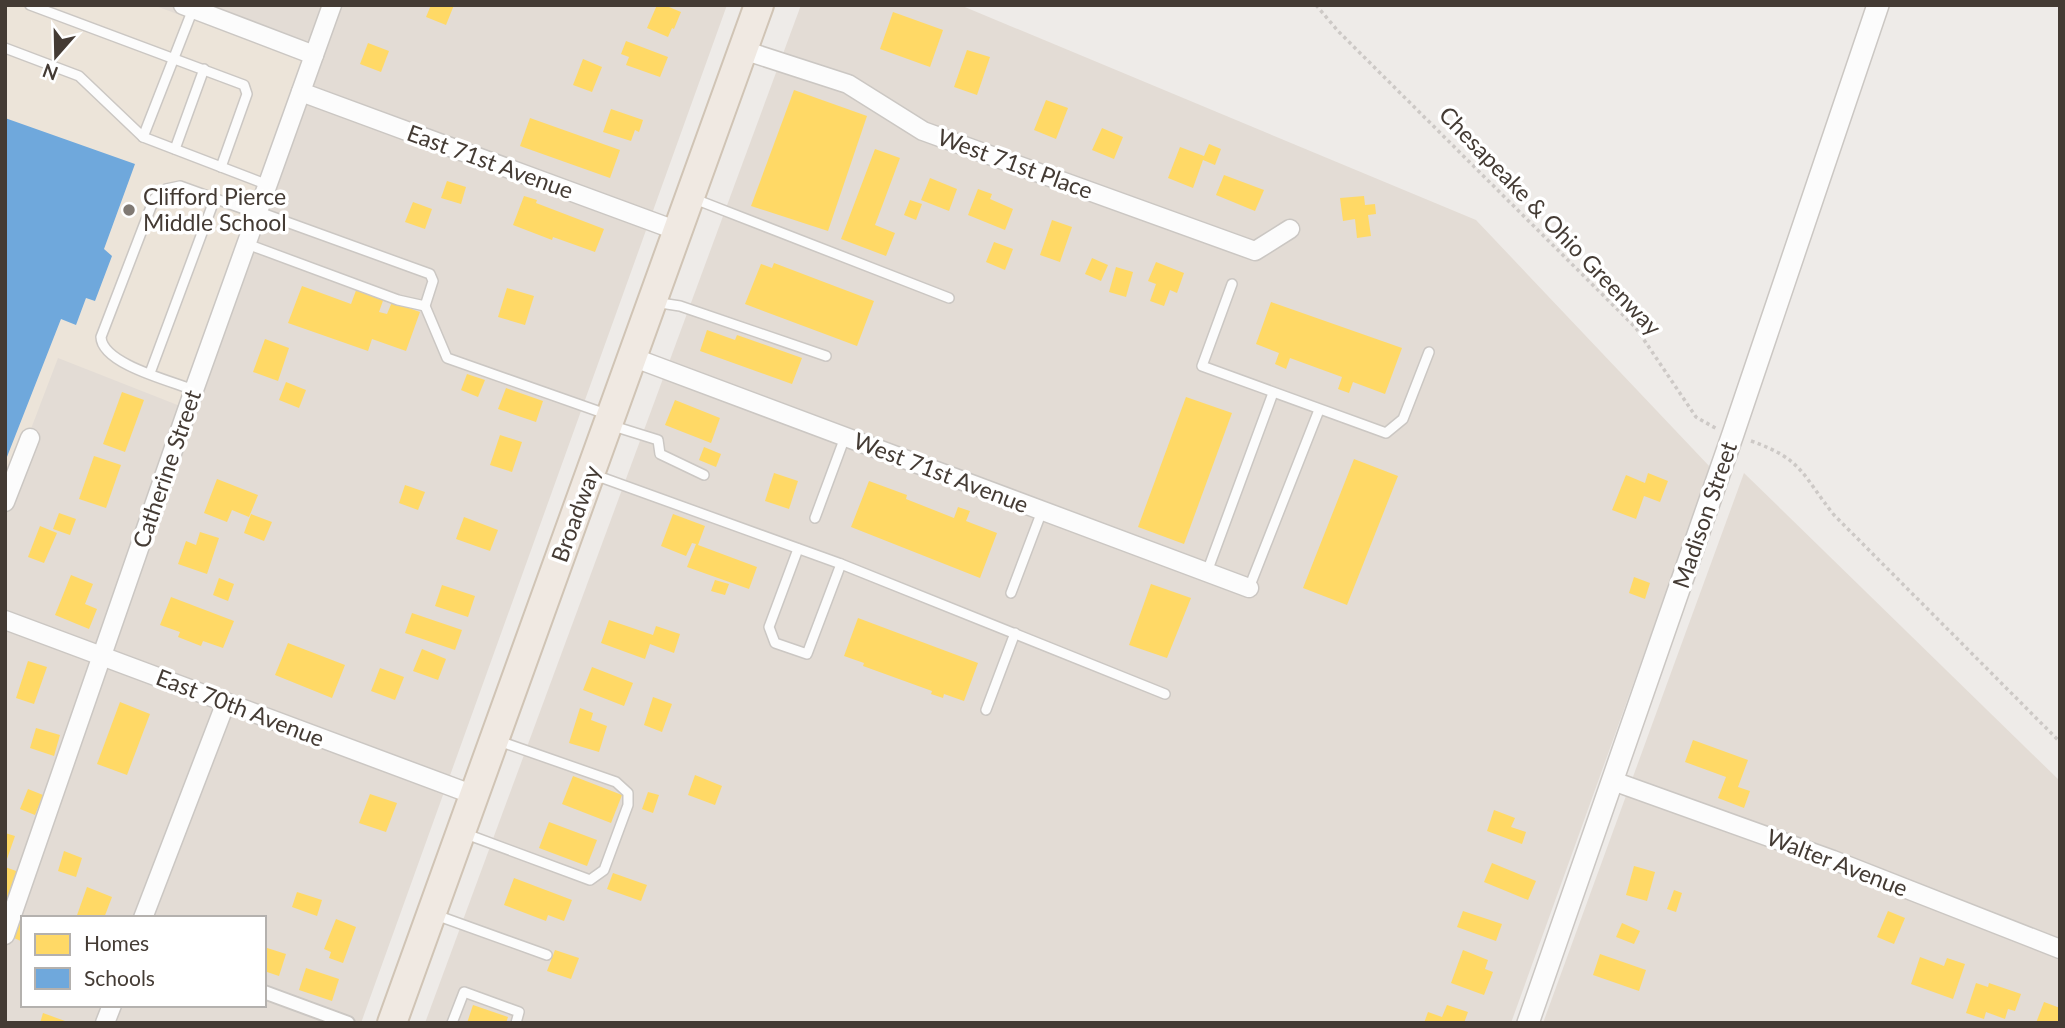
<svg xmlns="http://www.w3.org/2000/svg" width="2065" height="1028" font-family="Lato,sans-serif">
<style>
.residential{fill:#e3dcd5;fill-rule:evenodd}
.education{fill:#ece4d9}
.homes{fill:#ffd966}
.schools{fill:#6fa8dc}
.lines{fill:none;stroke-linecap:round;stroke-linejoin:round}
.service-casing{stroke:#cbc7c3;stroke-width:12}
.pedestrian-casing{stroke:#cbc7c3;stroke-width:16}
.minor-casing{stroke:#cbc7c3;stroke-width:21}
.tertiary-casing{stroke:#cbc7c3;stroke-width:24}
.primary-casing{stroke:#d0c4b5;stroke-width:32}
.path{stroke:#cdc9c6;stroke-width:3.5;stroke-dasharray:3.5 3.5;stroke-linecap:butt}
.service{stroke:#fcfcfc;stroke-width:9}
.pedestrian{stroke:#fcfcfc;stroke-width:12}
.minor{stroke:#fcfcfc;stroke-width:18}
.tertiary{stroke:#fcfcfc;stroke-width:21}
.primary{stroke:#f0e9e2;stroke-width:28}
.poi-dot{fill:#807973;stroke:#fff;stroke-width:2.5}
.labels{text-anchor:middle;stroke-width:7;stroke-linejoin:round;paint-order:stroke}
.street-label{font-size:23px;fill:#443b34;stroke:#fff}
.poi-label{font-size:23px;fill:#443b34;stroke:#fff;text-anchor:start}
</style>
<rect width="100%" height="100%" fill="#eeebe8"/>
<!-- residential -->
<g class="residential">
<path d="M5,5H727L361,1023H5ZM23,918H264V1005H23Z"/>
<polygon points="801,5 960,5 1476,220 1711,468 1511,1023 425,1023"/>
<polygon points="1744,473 2060,781 2060,1023 1543,1023"/>
</g>
<!-- education -->
<polygon class="education" points="5,5 153,5 306,62 180,406 58,358 5,497"/>
<!-- homes -->
<g class="homes">
<polygon points="431,5 454,5 446,25 426,17"/>
<polygon points="657,5 670,5 669,7 681,12 674,29 672,28 668,37 647,28"/>
<polygon points="893,12 943,30 930,67 880,49"/>
<polygon points="626,41 668,57 660,77 626,65 629,57 621,54"/>
<polygon points="368,43 389,51 381,72 360,64"/>
<polygon points="967,50 990,57 977,95 954,87"/>
<polygon points="583,59 602,67 592,92 573,85"/>
<polygon points="794,90 867,116 828,231 751,206"/>
<polygon points="1046,100 1068,108 1056,139 1034,130"/>
<polygon points="611,109 643,120 639,132 635,130 631,141 603,132"/>
<polygon points="530,118 620,150 610,178 520,146"/>
<polygon points="1102,128 1123,137 1114,159 1092,150"/>
<polygon points="1209,144 1221,149 1215,165 1203,160 1193,188 1168,178 1180,147 1204,156"/>
<polygon points="875,149 900,158 875,225 895,233 886,256 841,239"/>
<polygon points="1224,175 1264,190 1255,211 1216,195"/>
<polygon points="930,178 957,189 949,211 921,200"/>
<polygon points="447,181 466,187 461,204 441,198"/>
<polygon points="978,189 992,194 990,199 1013,209 1005,230 968,215"/>
<polygon points="524,196 537,200 536,203 604,229 595,252 553,237 552,240 513,225"/>
<polygon points="1364,196 1365,205 1375,204 1376,214 1368,215 1371,236 1357,238 1355,219 1343,221 1340,198"/>
<polygon points="910,200 922,204 916,220 904,215"/>
<polygon points="413,202 432,209 425,229 405,222"/>
<polygon points="1052,220 1072,227 1060,262 1040,255"/>
<polygon points="994,242 1013,249 1005,270 986,262"/>
<polygon points="1092,258 1108,265 1101,281 1085,274"/>
<polygon points="1156,262 1184,273 1177,293 1170,290 1164,306 1150,301 1156,284 1148,281"/>
<polygon points="774,263 874,301 857,346 745,304 761,264 772,268"/>
<polygon points="1116,267 1133,272 1126,297 1109,292"/>
<polygon points="358,285 385,295 379,312 387,314 392,302 420,312 406,351 372,339 368,351 288,323 302,286 351,304"/>
<polygon points="507,288 534,296 525,325 498,317"/>
<polygon points="1271,302 1402,348 1385,394 1353,382 1349,393 1338,389 1342,377 1290,358 1286,369 1275,364 1279,353 1256,344"/>
<polygon points="707,330 735,340 737,335 802,358 792,384 700,351"/>
<polygon points="265,339 289,348 278,381 253,372"/>
<polygon points="467,374 485,380 478,397 461,390"/>
<polygon points="286,382 306,390 299,408 279,400"/>
<polygon points="506,388 543,401 536,422 498,409"/>
<polygon points="122,392 144,400 125,452 103,444"/>
<polygon points="1186,397 1232,413 1184,544 1138,527"/>
<polygon points="675,400 720,418 711,443 665,425"/>
<polygon points="500,435 522,442 512,472 490,465"/>
<polygon points="704,447 721,454 716,467 699,460"/>
<polygon points="94,456 121,465 106,508 79,499"/>
<polygon points="1354,459 1398,476 1347,605 1303,588"/>
<polygon points="774,473 798,481 789,509 765,501"/>
<polygon points="1648,473 1668,481 1660,502 1644,496 1636,519 1612,510 1626,475 1645,483"/>
<polygon points="217,479 258,495 249,517 232,510 227,522 204,513"/>
<polygon points="869,481 907,495 906,499 954,518 958,507 970,511 966,521 997,533 980,578 851,527"/>
<polygon points="405,485 425,492 418,510 399,503"/>
<polygon points="59,513 76,519 70,535 53,529"/>
<polygon points="251,514 272,522 264,541 244,533"/>
<polygon points="673,514 705,526 698,545 757,567 749,589 687,567 696,544 692,543 686,556 661,546"/>
<polygon points="464,517 498,530 490,551 456,539"/>
<polygon points="40,526 57,533 44,563 28,557"/>
<polygon points="200,532 219,538 207,574 178,564 186,541 196,545"/>
<polygon points="71,575 93,584 85,604 97,609 89,629 55,615"/>
<polygon points="1634,577 1650,583 1645,599 1629,593"/>
<polygon points="219,578 234,584 228,601 213,595"/>
<polygon points="715,580 729,584 725,595 711,591"/>
<polygon points="1151,584 1191,598 1167,658 1129,645"/>
<polygon points="442,585 475,596 468,617 435,606"/>
<polygon points="171,597 234,621 223,648 203,641 201,646 178,637 180,632 160,625"/>
<polygon points="412,613 462,630 455,650 405,633"/>
<polygon points="858,618 978,663 964,701 944,694 943,698 931,694 932,691 863,666 864,663 844,656"/>
<polygon points="609,620 653,635 656,626 680,634 674,653 650,644 645,659 601,643"/>
<polygon points="288,643 345,665 332,698 275,675"/>
<polygon points="422,649 446,659 438,680 413,671"/>
<polygon points="28,661 47,667 34,704 16,698"/>
<polygon points="592,667 633,683 624,706 583,690"/>
<polygon points="380,668 404,677 395,700 371,691"/>
<polygon points="653,697 672,704 662,732 644,725"/>
<polygon points="120,702 150,714 127,775 97,764"/>
<polygon points="580,708 593,713 591,720 607,726 599,752 569,743"/>
<polygon points="36,728 60,735 54,756 30,748"/>
<polygon points="1693,740 1748,760 1738,787 1750,791 1744,808 1718,798 1726,777 1685,762"/>
<polygon points="695,775 722,786 715,805 688,795"/>
<polygon points="573,776 622,795 611,823 562,804"/>
<polygon points="28,789 43,795 35,815 20,809"/>
<polygon points="648,792 659,795 653,813 642,809"/>
<polygon points="370,794 397,803 386,832 359,823"/>
<polygon points="1494,810 1515,818 1511,827 1526,832 1522,844 1487,831"/>
<polygon points="549,822 597,840 587,866 539,848"/>
<polygon points="5,833 15,836 7,859 5,859"/>
<polygon points="64,851 82,858 76,877 58,871"/>
<polygon points="1492,863 1536,881 1528,900 1484,882"/>
<polygon points="1634,866 1655,872 1647,901 1626,895"/>
<polygon points="5,867 19,872 10,898 5,896"/>
<polygon points="613,873 647,885 641,901 607,889"/>
<polygon points="514,878 572,900 564,921 548,915 546,921 504,905"/>
<polygon points="87,887 112,897 104,918 76,918"/>
<polygon points="1674,890 1682,893 1676,912 1667,909"/>
<polygon points="297,892 322,900 317,916 292,907"/>
<polygon points="1463,911 1502,924 1496,941 1457,927"/>
<polygon points="1888,911 1905,918 1894,944 1877,937"/>
<polygon points="336,919 356,927 343,963 329,958 331,952 324,949"/>
<polygon points="20,922 23,924 23,942 14,938"/>
<polygon points="1622,923 1640,931 1634,944 1616,937"/>
<polygon points="264,947 286,954 279,976 264,971"/>
<polygon points="555,950 579,958 571,979 547,971"/>
<polygon points="1463,950 1488,960 1485,969 1493,972 1484,995 1451,983"/>
<polygon points="1600,954 1646,970 1639,991 1593,975"/>
<polygon points="1920,957 1944,966 1947,958 1965,964 1953,999 1911,984"/>
<polygon points="306,968 339,979 332,1001 299,990"/>
<polygon points="1976,983 1988,987 1989,983 2021,994 2015,1011 2008,1009 2005,1019 1986,1012 1984,1019 1966,1013"/>
<polygon points="2044,1002 2060,1008 2058,1023 2036,1023"/>
<polygon points="473,1005 508,1017 506,1023 467,1023"/>
<polygon points="1447,1005 1468,1012 1464,1023 1424,1023 1428,1012 1442,1017"/>
<polygon points="43,1013 65,1021 65,1023 40,1023"/>
</g>
<!-- schools -->
<polygon class="schools" points="5,118 135,164 104,249 112,256 95,301 86,298 76,325 61,319 5,462"/>
<g class="lines">
<!-- service casing -->
<g class="service-casing">
<g id="service">
<polyline points="30,5 244,85 247,94 221,167"/>
<polyline points="5,48 79,76 143,137 268,185"/>
<polyline points="143,137 193,9"/>
<polyline points="175,149 204,69"/>
<polyline points="692,198 949,298"/>
<polyline points="259,212 430,274 433,281 425,306 447,358 606,414"/>
<polyline points="247,244 398,300 425,306"/>
<polyline points="1232,284 1202,366 1386,433 1403,419 1429,352"/>
<polyline points="654,302 680,306 826,356"/>
<polyline points="150,373 215,198"/>
<path d="M194,390C171,381 102,364 101,337L154,199L166,189L180,186L258,214"/>
<polyline points="610,425 658,440 660,454 704,475"/>
<polyline points="592,474 841,564 1165,694"/>
<polyline points="815,518 845,437"/>
<polyline points="798,549 769,627 775,643 807,654 841,564"/>
<polyline points="1207,572 1273,393"/>
<polyline points="1249,588 1319,410"/>
<polyline points="1011,593 1042,511"/>
<polyline points="986,710 1015,633"/>
<polyline points="466,834 590,880 604,870 628,805 628,793 616,782 496,740"/>
<polyline points="433,914 547,955"/>
<polyline points="452,1023 464,992 519,1012 516,1023"/>
</g>
</g>
<!-- pedestrian casing -->
<g class="pedestrian-casing">
<polyline id="pedestrian" points="264,992 348,1023"/>
</g>
<!-- minor casing -->
<g class="minor-casing">
<g id="minor">
<polyline points="183,5 314,55"/>
<polyline points="743,50 848,84 923,131 1255,251 1290,229"/>
<polyline points="301,92 678,231"/>
<polyline points="632,357 1249,588"/>
<polyline points="5,502 30,438"/>
<polyline points="5,620 474,795"/>
<polyline points="1613,781 1833,860 2060,949"/>
<polyline points="143,918 226,702"/>
<polyline points="5,935 194,390 332,5"/>
<polyline points="105,1023 112,1005"/>
</g>
</g>
<!-- tertiary casing -->
<g class="tertiary-casing">
<polyline id="tertiary" points="1528,1023 1733,434 1878,5"/>
</g>
<!-- primary casing -->
<g class="primary-casing">
<polyline id="primary" points="392,1023 759,5"/>
</g>
<!-- path -->
<g class="path">
<polyline points="1316,5 1338,31 1636,328 1696,417 1717,429"/>
<path d="M1751,441C1803,459 1802,475 1834,515L2060,742"/>
</g>
<!-- service -->
<use href="#service" class="service"/>
<!-- pedestrian -->
<use href="#pedestrian" class="pedestrian"/>
<!-- minor -->
<use href="#minor" class="minor"/>
<!-- tertiary -->
<use href="#tertiary" class="tertiary"/>
<!-- primary -->
<use href="#primary" class="primary"/>
</g>
<!-- markers -->
<circle class="poi-dot" cx="129" cy="210" r="7"/>
<g class="labels">
<!-- street labels -->
<g class="street-label">
<text transform="translate(490 162) rotate(20)" y="8">East 71st Avenue</text>
<text transform="translate(1015 164) rotate(20)" y="8">West 71st Place</text>
<text transform="translate(1550 221) rotate(46)" y="8">Chesapeake &amp; Ohio Greenway</text>
<text transform="translate(167 469) rotate(-71)" y="8">Catherine Street</text>
<text transform="translate(941 473) rotate(21)" y="8">West 71st Avenue</text>
<text transform="translate(576 514) rotate(-70)" y="8">Broadway</text>
<text transform="translate(1705 515) rotate(-71)" y="8">Madison Street</text>
<text transform="translate(240 708) rotate(21)" y="8">East 70th Avenue</text>
<text transform="translate(1837 863) rotate(21)" y="8">Walter Avenue</text>
</g>
<!-- poi labels -->
<g class="poi-label">
<text x="143" y="205">Clifford Pierce<tspan x="143" dy="26">Middle School</tspan></text>
</g>
</g>
<!-- border -->
<rect width="2065" height="1028" fill="none" stroke="#443b34" stroke-width="14"/>
<!-- legend -->
<rect x="21" y="916" width="245" height="91" fill="#ffffff" stroke="#b4b1ae" stroke-width="2"/>
<rect x="35" y="934" width="35" height="21" fill="#ffd966" stroke="#b4b1ae" stroke-width="2"/>
<text x="84" y="951" font-size="21" fill="#443b34">Homes</text>
<rect x="35" y="968" width="35" height="21" fill="#6fa8dc" stroke="#b4b1ae" stroke-width="2"/>
<text x="84" y="986" font-size="21" fill="#443b34">Schools</text>
<!-- north arrow -->
<g transform="translate(56 56) rotate(200)" stroke="#ffffff" stroke-width="5" paint-order="stroke">
<path d="M0-5L12 26L0 18L-12 26Z" fill="#443b34"/>
<text y="-10" font-size="19" font-weight="bold" text-anchor="middle" fill="#443b34">N</text>
</g>
</svg>
